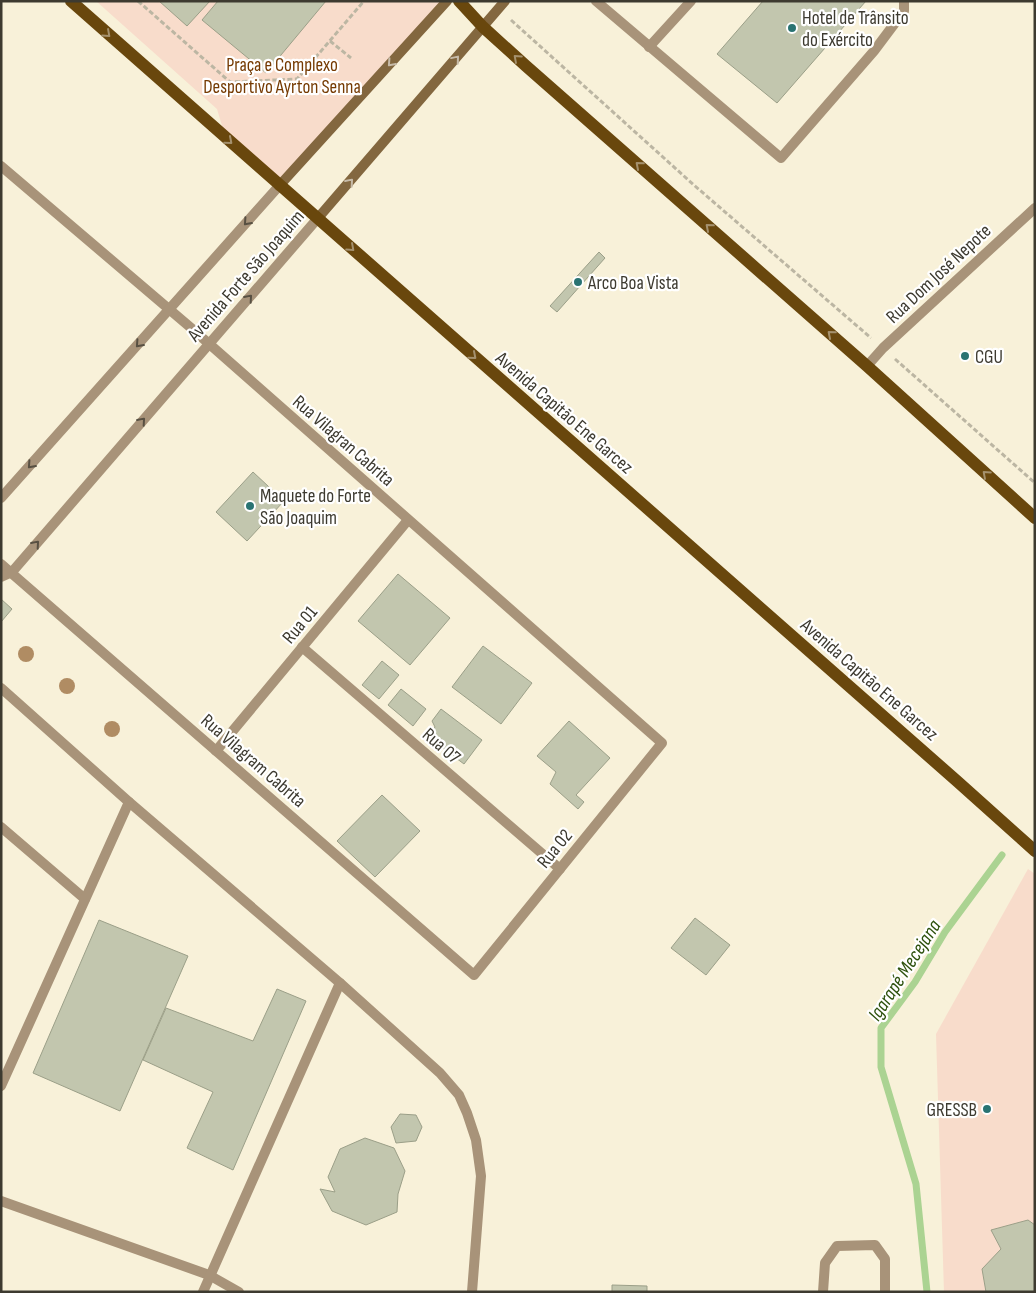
<svg xmlns="http://www.w3.org/2000/svg" width="1036" height="1293" font-family="'Sofia Sans Condensed',sans-serif">
<style>
.green{fill:#f8dccb}
.lines{fill:none;stroke-linecap:round;stroke-linejoin:round}
.stream{stroke:#abd392;stroke-width:7}
.building{fill:#c2c6ae;stroke:#9b9f88}
.path{stroke:#bcb6a3;stroke-width:3;stroke-dasharray:5 2.5;stroke-linecap:butt}
.lane{stroke:#a89379;stroke-width:10}
.street{stroke:#a89379;stroke-width:10}
.secondary{stroke:#83673f;stroke-width:10}
.primary{stroke:#69470d;stroke-width:12}
.tree{fill:#b08c63}
.oneway{stroke:#a5916e}
.oneway2{stroke:#c7bba9}
.oneway3{stroke:#585042}
.poi-dot{fill:#297372;stroke:#fff;stroke-width:2}
.labels{text-anchor:middle;stroke-width:4.5;stroke-linejoin:round;paint-order:stroke}
.poi-label{font-size:19px;fill:#3d3a30;stroke:#fff;text-anchor:start}
.park-label{font-size:19px;fill:#753a02;stroke:#fff}
.street-label{font-size:19px;fill:#3d3a30;stroke:#fff}
.water-label{font-size:20px;font-style:italic;fill:#2e520e;stroke:#fff}
</style>
<rect width="100%" height="100%" fill="#f8f1d9"/>
<!-- green -->
<g class="green">
<polygon points="96,1 447,1 279,186 226,139 217,109"/>
<polygon points="1028,869 1035,874 1035,1292 944,1292 936,1034"/>
</g>
<g class="lines">
<!-- stream -->
<polyline class="stream" points="927,1292 916,1184 881,1067 881,1028 915,982 945,932 1002,855"/>
</g>
<!-- building -->
<g class="building">
<polygon points="159,1 210,1 187,26"/>
<polygon points="218,1 326,1 266,73 202,20"/>
<polygon points="763,1 866,1 777,103 717,54"/>
<polygon points="599,252 605,258 557,312 550,306"/>
<polygon points="253,472 284,501 247,541 216,512"/>
<polygon points="398,574 450,618 410,665 358,621"/>
<polygon points="1,599 12,609 1,622"/>
<polygon points="483,646 532,683 501,724 452,687"/>
<polygon points="382,661 399,675 379,699 362,685"/>
<polygon points="401,689 426,709 413,726 388,705"/>
<polygon points="441,709 482,740 464,764 428,737 435,727 432,721"/>
<polygon points="569,721 610,758 576,795 584,802 578,809 550,784 556,772 537,756"/>
<polygon points="382,795 420,831 375,877 337,841"/>
<polygon points="695,918 730,945 706,975 671,948"/>
<polygon points="99,920 188,956 120,1111 33,1073"/>
<polygon points="277,989 306,1001 233,1170 187,1148 213,1092 143,1060 166,1008 253,1041"/>
<polygon points="400,1114 416,1115 422,1127 416,1141 396,1143 391,1127"/>
<polygon points="365,1138 394,1148 405,1171 398,1194 397,1212 366,1225 332,1211 320,1189 335,1192 328,1177 340,1149"/>
<polygon points="1028,1220 1035,1225 1035,1292 986,1292 982,1269 1001,1249 991,1230"/>
<polygon points="612,1285 647,1286 647,1292 612,1292"/>
</g>
<g class="lines">
<!-- path -->
<g class="path">
<polyline points="138,1 230,82 297,79 364,1"/>
<polyline points="511,20 695,186 871,338"/>
<polyline points="330,41 351,58"/>
<polyline points="895,359 1035,483"/>
</g>
<!-- lane -->
<g class="lane">
<polyline points="596,1 781,158 874,51 904,11 904,1"/>
<polyline points="649,47 691,1"/>
<polyline points="1,166 190,327 662,743 474,975 1,564"/>
<polyline points="1,498 279,186"/>
<polyline points="1,577 12,572 318,218"/>
<polyline points="302,647 560,869"/>
<polyline points="1,688 129,802 340,983 440,1073 459,1095 467,1113 476,1140 481,1176 472,1292"/>
<polyline points="216,751 408,520"/>
<polyline points="1,827 85,899"/>
<polyline points="1,1086 129,802"/>
<polyline points="1,1201 209,1275 239,1292"/>
<polyline points="203,1292 340,983"/>
</g>
<!-- street -->
<g class="street">
<polyline points="867,366 883,348 1035,208"/>
<polyline points="823,1292 825,1263 837,1246 875,1245 885,1259 885,1292"/>
</g>
<!-- secondary -->
<g class="secondary">
<polyline points="279,186 447,1"/>
<polyline points="318,218 505,1"/>
</g>
<!-- primary -->
<g class="primary">
<polyline points="71,1 958,782 1035,851"/>
<polyline points="459,1 483,27 526,66 867,366 1035,518"/>
</g>
</g>
<!-- trees -->
<g class="tree">
<circle cx="26" cy="654" r="8"/>
<circle cx="67" cy="686" r="8"/>
<circle cx="112" cy="729" r="8"/>
</g>
<!-- one-way arrows -->
<defs><path id="oneway-chevron" d="M-2-3.5L2.5 0L-2 3.5" fill="none" stroke-width="1.6" stroke-linecap="round" stroke-linejoin="round" transform="scale(1.25)"/></defs>
<g class="oneway">
<use href="#oneway-chevron" transform="translate(107 34) rotate(42)"/>
<use href="#oneway-chevron" transform="translate(517 58) rotate(-138)"/>
<use href="#oneway-chevron" transform="translate(229 141) rotate(41)"/>
<use href="#oneway-chevron" transform="translate(639 165) rotate(-139)"/>
<use href="#oneway-chevron" transform="translate(709 227) rotate(-139)"/>
<use href="#oneway-chevron" transform="translate(351 248) rotate(42)"/>
<use href="#oneway-chevron" transform="translate(831 334) rotate(-139)"/>
<use href="#oneway-chevron" transform="translate(473 356) rotate(41)"/>
<use href="#oneway-chevron" transform="translate(986 474) rotate(-138)"/>
</g>
<g class="oneway2">
<use href="#oneway-chevron" transform="translate(456 59) rotate(-50)"/>
<use href="#oneway-chevron" transform="translate(391 63) rotate(132)"/>
<use href="#oneway-chevron" transform="translate(350 182) rotate(-49)"/>
</g>
<g class="oneway3">
<use href="#oneway-chevron" transform="translate(247 222) rotate(132)"/>
<use href="#oneway-chevron" transform="translate(249 298) rotate(-49)"/>
<use href="#oneway-chevron" transform="translate(139 344) rotate(132)"/>
<use href="#oneway-chevron" transform="translate(142 421) rotate(-49)"/>
<use href="#oneway-chevron" transform="translate(31 465) rotate(132)"/>
<use href="#oneway-chevron" transform="translate(36 544) rotate(-49)"/>
</g>
<!-- markers -->
<g class="poi-dot">
<circle cx="792" cy="28" r="5"/>
<circle cx="578" cy="282" r="5"/>
<circle cx="965" cy="356" r="5"/>
<circle cx="250" cy="506" r="5"/>
<circle cx="987" cy="1109" r="5"/>
</g>
<g class="labels">
<!-- poi labels -->
<g class="poi-label">
<text x="802" y="24">Hotel de Trânsito<tspan x="802" dy="22">do Exército</tspan></text>
<text x="588" y="289">Arco Boa Vista</text>
<text x="975" y="363">CGU</text>
<text x="260" y="502">Maquete do Forte<tspan x="260" dy="22">São Joaquim</tspan></text>
<text x="977" y="1116" text-anchor="end">GRESSB</text>
</g>
<!-- park labels -->
<g class="park-label">
<text x="282" y="71">Praça e Complexo<tspan x="282" dy="22">Desportivo Ayrton Senna</tspan></text>
</g>
<!-- street labels -->
<g class="street-label">
<text transform="translate(938 273) rotate(-43)" y="7">Rua Dom José Nepote</text>
<text transform="translate(245 275) rotate(-49)" y="7">Avenida Forte São Joaquim</text>
<text transform="translate(565 412) rotate(41)" y="7">Avenida Capitão Ene Garcez</text>
<text transform="translate(344 440) rotate(41)" y="7">Rua Vilagran Cabrita</text>
<text transform="translate(299 624) rotate(-50)" y="7">Rua 01</text>
<text transform="translate(870 679) rotate(41)" y="7">Avenida Capitão Ene Garcez</text>
<text transform="translate(442 745) rotate(41)" y="7">Rua 07</text>
<text transform="translate(254 760) rotate(41)" y="7">Rua Vilagram Cabrita</text>
<text transform="translate(554 848) rotate(-51)" y="7">Rua 02</text>
</g>
<!-- water labels -->
<g class="water-label">
<text transform="translate(904 970) rotate(-57)" y="7">Igarapé Mecejana</text>
</g>
</g>
<!-- border -->
<rect width="1036" height="1293" fill="none" stroke="#3d3a30" stroke-width="5"/>
</svg>
